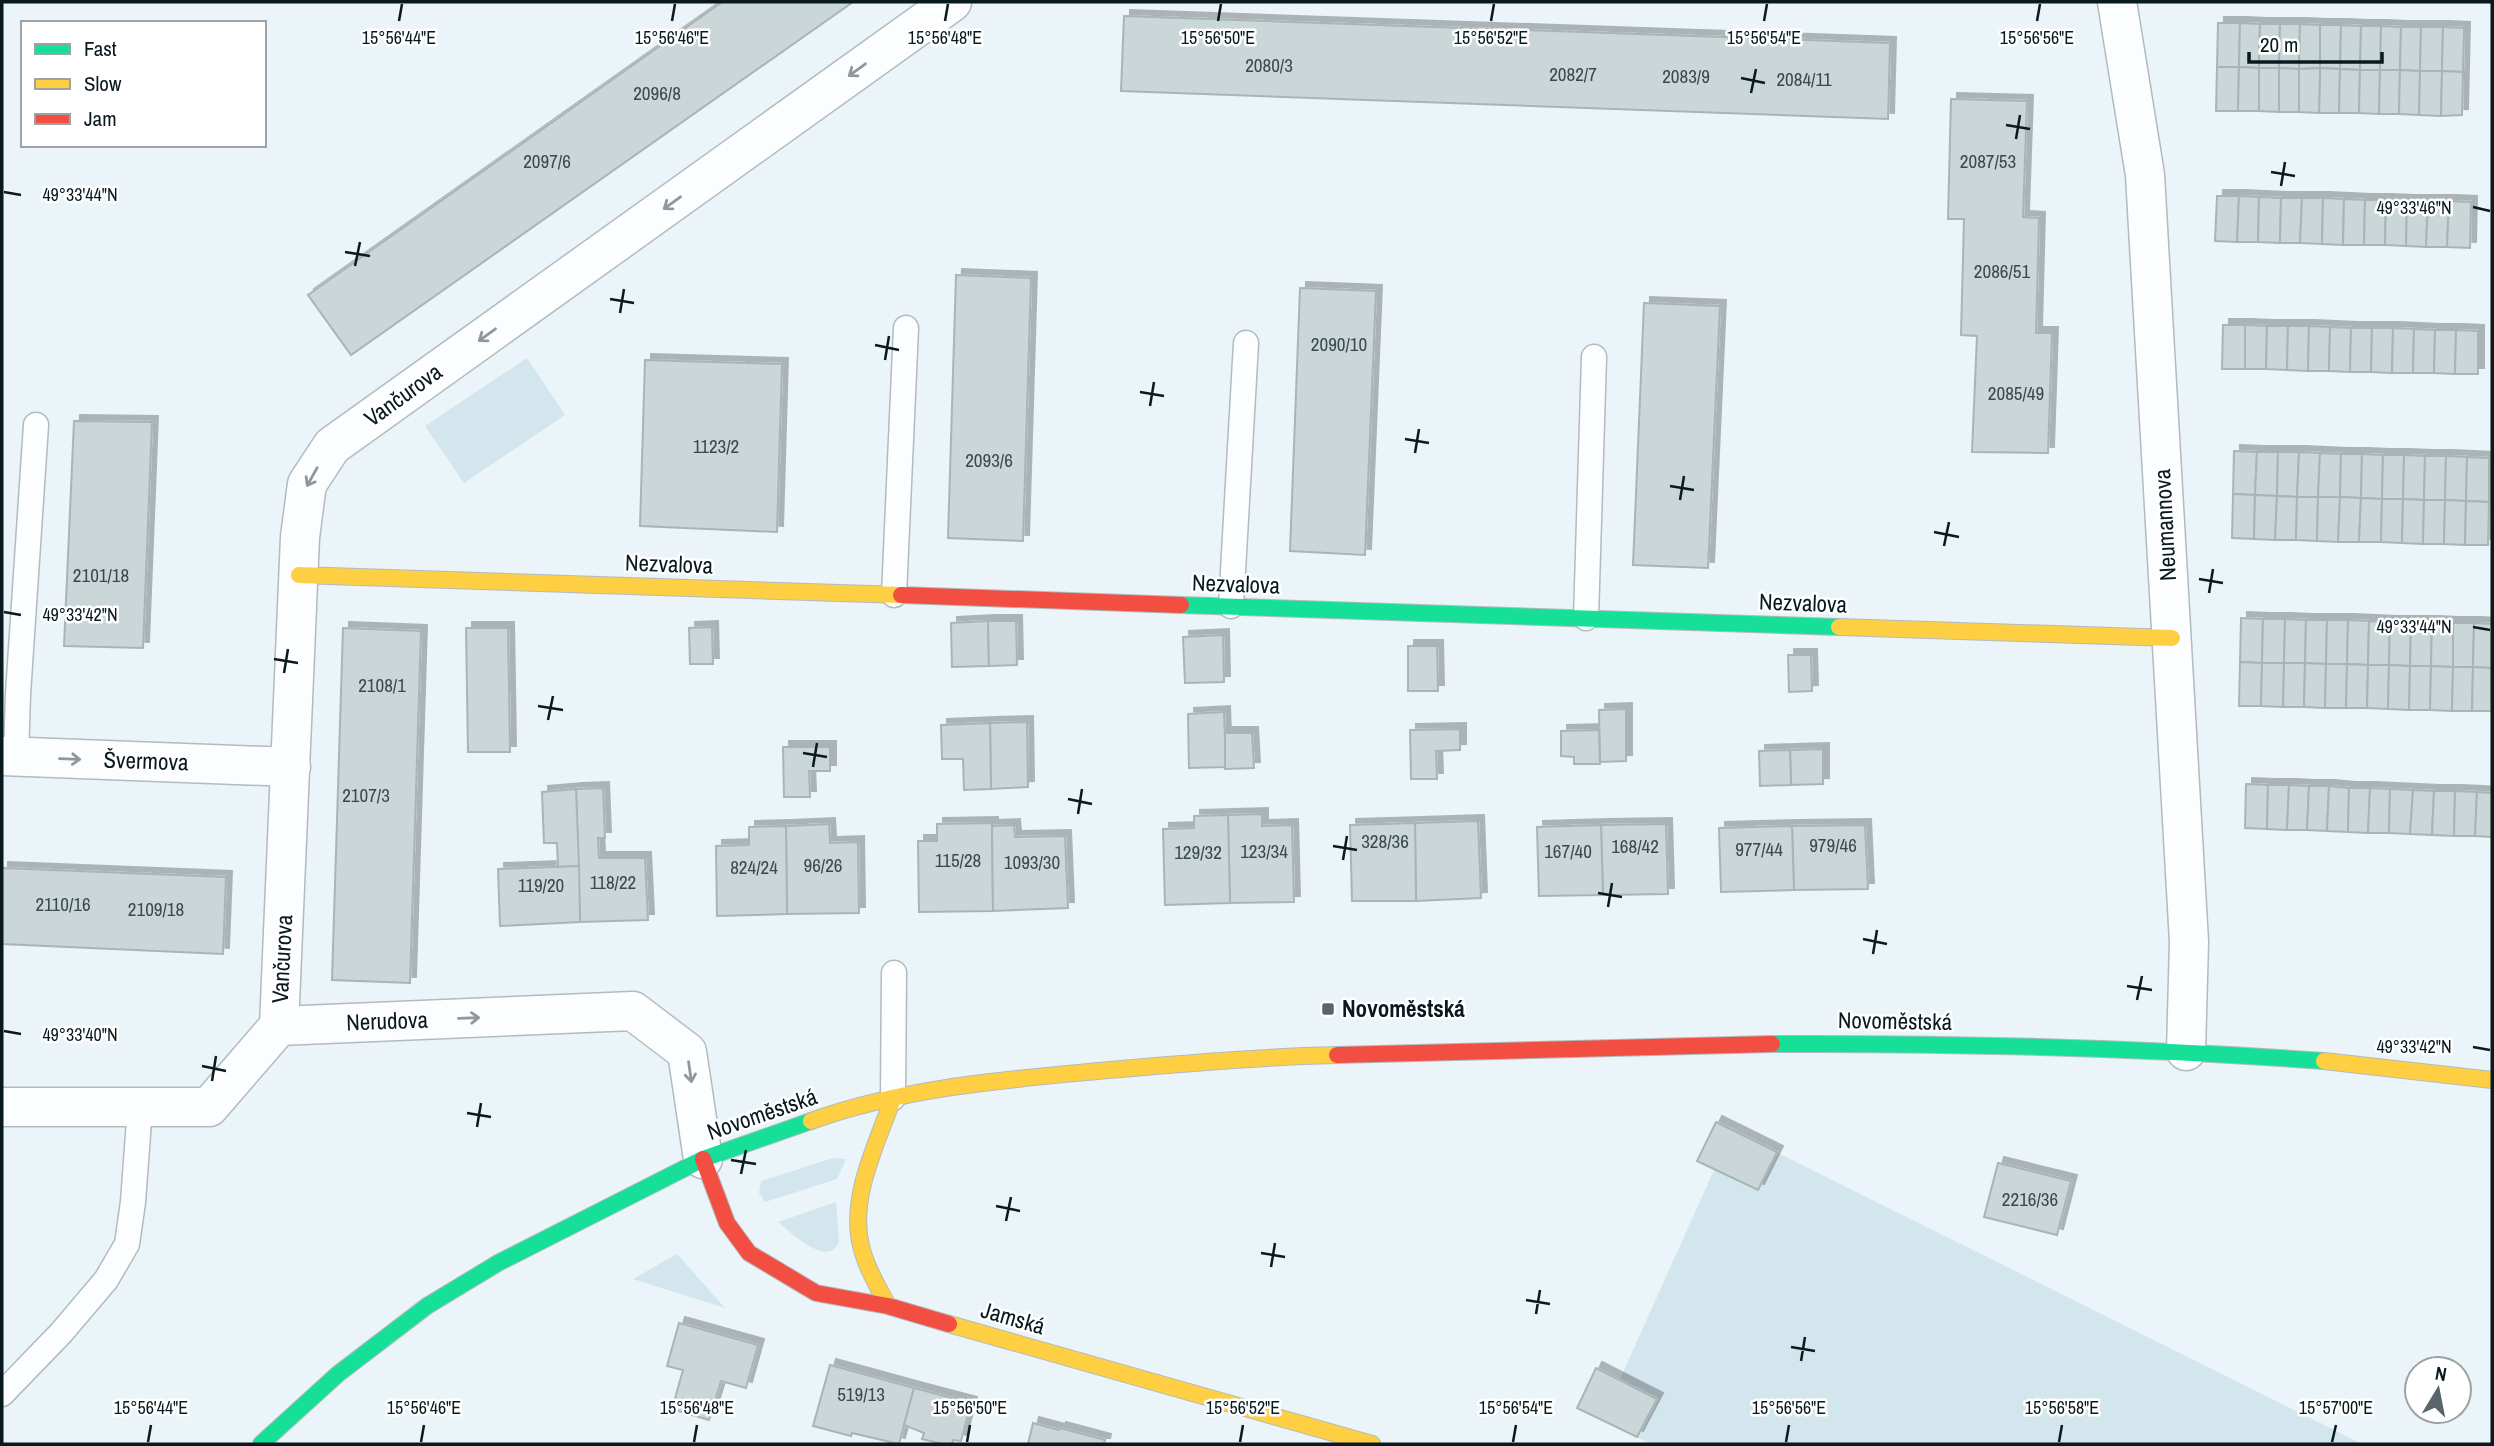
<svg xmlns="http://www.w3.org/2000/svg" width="2494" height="1446" font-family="'Archivo Narrow',sans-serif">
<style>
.green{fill:#d4e6ed}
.building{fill:#cbd6d8;stroke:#a8b5b7;stroke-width:2;filter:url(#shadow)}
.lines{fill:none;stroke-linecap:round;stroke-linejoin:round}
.lane-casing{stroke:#b0bcc0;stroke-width:27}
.street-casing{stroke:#b0bcc0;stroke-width:41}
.fast-casing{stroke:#b0bcc0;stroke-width:18}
.slow-casing{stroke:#b0bcc0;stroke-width:18}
.jam-casing{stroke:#b0bcc0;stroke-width:18}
.lane{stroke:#fcfdfe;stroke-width:24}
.street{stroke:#fcfdfe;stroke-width:38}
.fast{stroke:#16e098;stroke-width:16}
.slow{stroke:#ffcf43;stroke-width:16}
.jam{stroke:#f24e42;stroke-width:16}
.oneway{stroke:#8f979a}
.ticks{fill:none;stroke:#091a1f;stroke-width:2.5}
.poi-dot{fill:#58666b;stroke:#fff;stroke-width:2.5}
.labels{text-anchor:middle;stroke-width:5;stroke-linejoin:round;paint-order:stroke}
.number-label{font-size:19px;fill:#3a494d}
.street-label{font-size:23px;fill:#091a1f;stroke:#fff}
.poi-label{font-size:23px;font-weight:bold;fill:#091a1f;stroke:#fff;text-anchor:start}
.ticks-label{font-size:18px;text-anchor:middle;fill:#091a1f;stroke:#fff;stroke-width:5;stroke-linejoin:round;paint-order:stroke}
</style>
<defs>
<filter id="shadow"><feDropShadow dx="6" dy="-6" stdDeviation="0" flood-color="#0004"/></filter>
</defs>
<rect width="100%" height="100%" fill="#ebf4f8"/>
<!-- green -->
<g class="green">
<polygon points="527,358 565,415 464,483 425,426"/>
<polygon points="1716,1122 2362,1444 1651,1444 1577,1408 1596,1368 1620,1379 1714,1170 1697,1161"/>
<polygon points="833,1158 846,1159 837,1179 765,1202 759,1193 761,1181"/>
<path d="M836,1202L839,1242C827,1269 791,1232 778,1222Z"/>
<polygon points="677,1254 725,1308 633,1279"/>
</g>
<!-- building -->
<g class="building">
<polygon points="722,2 853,2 351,355 308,295"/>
<polygon points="1124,16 1890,43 1888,119 1121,91"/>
<polygon points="2218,23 2240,23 2239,67 2217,67"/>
<polygon points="2240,23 2260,24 2259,68 2239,67"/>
<polygon points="2260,24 2280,24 2279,68 2259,68"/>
<polygon points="2280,24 2300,24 2299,69 2279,68"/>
<polygon points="2300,24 2320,25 2320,68 2299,69"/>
<polygon points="2320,25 2341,25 2340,69 2320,68"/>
<polygon points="2341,25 2361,26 2360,70 2340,69"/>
<polygon points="2361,26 2381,26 2380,70 2360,70"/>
<polygon points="2381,26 2401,27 2400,70 2380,70"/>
<polygon points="2401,27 2421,27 2420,71 2400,70"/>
<polygon points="2421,27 2443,27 2442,71 2420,71"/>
<polygon points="2443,27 2464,28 2463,72 2442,71"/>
<polygon points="2217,67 2239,67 2238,111 2216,111"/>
<polygon points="2239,67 2259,68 2259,111 2238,111"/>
<polygon points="2259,68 2279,68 2279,112 2259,111"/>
<polygon points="2279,68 2299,69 2299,112 2279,112"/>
<polygon points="2320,68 2340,69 2339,113 2319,113"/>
<polygon points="2320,68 2319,113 2299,112 2299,69"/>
<polygon points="2340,69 2360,70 2359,113 2339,113"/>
<polygon points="2360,70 2380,70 2379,114 2359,113"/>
<polygon points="2380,70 2400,70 2399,114 2379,114"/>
<polygon points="2400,70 2420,71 2419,115 2399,114"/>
<polygon points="2420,71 2442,71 2441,116 2419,115"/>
<polygon points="2442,71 2463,72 2462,115 2441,116"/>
<polygon points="1951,99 2027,101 2023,217 2039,218 2036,333 2052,333 2048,453 1972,452 1977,336 1961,335 1964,219 1948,219"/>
<polygon points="2217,196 2239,196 2237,242 2215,241"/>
<polygon points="2239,196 2259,197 2258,242 2237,242"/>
<polygon points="2259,197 2281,198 2280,243 2258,242"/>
<polygon points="2281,198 2302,198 2300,243 2280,243"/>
<polygon points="2302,198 2323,198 2322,244 2300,243"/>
<polygon points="2323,198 2344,199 2343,245 2322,244"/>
<polygon points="2344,199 2365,200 2364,245 2343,245"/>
<polygon points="2365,200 2386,200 2385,245 2364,245"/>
<polygon points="2386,200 2407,201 2406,246 2385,245"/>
<polygon points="2407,201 2428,201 2426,247 2406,246"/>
<polygon points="2428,201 2449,201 2447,247 2426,247"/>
<polygon points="2449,201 2471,202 2470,248 2447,247"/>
<polygon points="956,275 1031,278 1023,541 948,538"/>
<polygon points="1300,288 1376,291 1365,555 1290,551"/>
<polygon points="1644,303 1720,306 1708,568 1633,565"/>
<polygon points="2223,325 2245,325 2245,369 2222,369"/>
<polygon points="2245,325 2267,326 2266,369 2245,369"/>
<polygon points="2267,326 2288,326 2287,370 2266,369"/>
<polygon points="2288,326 2309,326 2308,371 2287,370"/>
<polygon points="2309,326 2330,327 2329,371 2308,371"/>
<polygon points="2330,327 2351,328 2350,372 2329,371"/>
<polygon points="2351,328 2372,328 2371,372 2350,372"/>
<polygon points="2372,328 2393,328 2392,373 2371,372"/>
<polygon points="2393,328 2414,329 2413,373 2392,373"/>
<polygon points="2414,329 2435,330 2434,373 2413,373"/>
<polygon points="2435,330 2456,330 2455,374 2434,373"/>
<polygon points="2456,330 2478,331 2478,374 2455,374"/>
<polygon points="645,360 782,364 777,532 640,526"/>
<polygon points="74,421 152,422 143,648 64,646"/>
<polygon points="2234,451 2257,452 2255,495 2233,494"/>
<polygon points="2257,452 2278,452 2277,496 2255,495"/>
<polygon points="2278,452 2299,452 2297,497 2277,496"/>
<polygon points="2299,452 2320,453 2318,497 2297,497"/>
<polygon points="2320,453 2341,454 2340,497 2318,497"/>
<polygon points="2341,454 2362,454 2361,498 2340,497"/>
<polygon points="2362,454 2383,455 2382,499 2361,498"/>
<polygon points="2383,455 2404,455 2403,499 2382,499"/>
<polygon points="2404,455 2425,456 2424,500 2403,499"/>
<polygon points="2425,456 2446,456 2445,500 2424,500"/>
<polygon points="2446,456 2467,457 2466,501 2445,500"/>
<polygon points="2467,457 2489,458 2489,502 2466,501"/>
<polygon points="2233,494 2255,495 2254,539 2232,538"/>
<polygon points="2255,495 2277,496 2275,540 2254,539"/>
<polygon points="2277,496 2297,497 2296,540 2275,540"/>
<polygon points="2297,497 2318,497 2317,541 2296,540"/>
<polygon points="2318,497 2340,497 2338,542 2317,541"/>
<polygon points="2340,497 2361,498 2359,542 2338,542"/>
<polygon points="2361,498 2382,499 2381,542 2359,542"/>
<polygon points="2382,499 2403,499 2402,543 2381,542"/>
<polygon points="2403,499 2424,500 2423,544 2402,543"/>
<polygon points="2424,500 2445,500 2444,544 2423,544"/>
<polygon points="2445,500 2466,501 2465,545 2444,544"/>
<polygon points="2466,501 2489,502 2488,545 2465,545"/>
<polygon points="2241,618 2263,619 2262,663 2240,662"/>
<polygon points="2263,619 2285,619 2284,663 2262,663"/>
<polygon points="2285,619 2306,620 2305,663 2284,663"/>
<polygon points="2306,620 2327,620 2326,664 2305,663"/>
<polygon points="2327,620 2348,620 2347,664 2326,664"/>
<polygon points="2348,620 2369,621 2368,665 2347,664"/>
<polygon points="988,621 989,666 952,667 951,623"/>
<polygon points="988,621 1016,621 1017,665 989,666"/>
<polygon points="2369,621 2390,622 2389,665 2368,665"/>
<polygon points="2390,622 2411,622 2410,666 2389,665"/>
<polygon points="2411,622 2432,622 2431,666 2410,666"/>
<polygon points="2432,622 2453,623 2453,667 2431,666"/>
<polygon points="2453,623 2474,623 2473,667 2453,667"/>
<polygon points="2474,623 2492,624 2492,668 2473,667"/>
<polygon points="712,627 713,664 690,664 689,628"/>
<polygon points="343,628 421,631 410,983 332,980"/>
<polygon points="466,628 508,628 510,752 468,752"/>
<polygon points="1223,635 1224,682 1185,683 1183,637"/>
<polygon points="1408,646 1437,646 1438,691 1408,691"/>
<polygon points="1788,655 1811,655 1812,691 1789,692"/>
<polygon points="2240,662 2262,663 2261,706 2239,706"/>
<polygon points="2262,663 2284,663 2283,707 2261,706"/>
<polygon points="2284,663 2305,663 2304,707 2283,707"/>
<polygon points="2305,663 2326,664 2325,708 2304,707"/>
<polygon points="2326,664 2347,664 2346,708 2325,708"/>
<polygon points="2347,664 2368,665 2367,708 2346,708"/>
<polygon points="2368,665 2389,665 2388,709 2367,708"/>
<polygon points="2389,665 2410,666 2409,710 2388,709"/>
<polygon points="2410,666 2431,666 2430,710 2409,710"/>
<polygon points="2431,666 2453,667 2452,711 2430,710"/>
<polygon points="2453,667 2473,667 2472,711 2452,711"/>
<polygon points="2473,667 2492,668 2492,711 2472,711"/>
<polygon points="1626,709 1626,761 1600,762 1599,710"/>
<polygon points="1224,712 1226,767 1189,768 1188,714"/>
<polygon points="1027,722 1028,787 991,789 990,723"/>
<polygon points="990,723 991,789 964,790 963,759 942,759 941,725"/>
<polygon points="1460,729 1460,750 1436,751 1437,779 1411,779 1410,730"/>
<polygon points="1599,730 1600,764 1574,764 1574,757 1561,756 1561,731"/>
<polygon points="1225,733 1252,733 1254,768 1225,769"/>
<polygon points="783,747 830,747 830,771 809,771 810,797 784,797"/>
<polygon points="1823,749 1823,784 1791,785 1790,750"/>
<polygon points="1790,750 1791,785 1760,786 1759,751"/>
<polygon points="2246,784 2268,785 2267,829 2245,828"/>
<polygon points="2268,785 2289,785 2287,830 2267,829"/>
<polygon points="2289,785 2309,786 2307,830 2287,830"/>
<polygon points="2309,786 2329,786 2327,831 2307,830"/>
<polygon points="2329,786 2349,788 2348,832 2327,831"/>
<polygon points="603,788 605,838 598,838 599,858 645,858 648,920 580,922 576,789"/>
<polygon points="2349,788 2370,788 2368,833 2348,832"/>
<polygon points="2370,788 2390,789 2389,833 2368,833"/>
<polygon points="576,789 579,866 558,867 557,843 544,843 542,792"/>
<polygon points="2390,789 2413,790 2410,834 2389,833"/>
<polygon points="2413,790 2434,791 2432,835 2410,834"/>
<polygon points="2434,791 2455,791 2454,836 2432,835"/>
<polygon points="2455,791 2477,792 2475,836 2454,836"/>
<polygon points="2477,792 2492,793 2492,837 2475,836"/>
<polygon points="1262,814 1262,826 1292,825 1294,902 1230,903 1228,815"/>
<polygon points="1228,815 1230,903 1165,905 1163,829 1194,828 1194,816"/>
<polygon points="1478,821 1481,898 1416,901 1415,823"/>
<polygon points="992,823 993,911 919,912 918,841 937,841 937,824"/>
<polygon points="1415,823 1416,901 1352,901 1350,825"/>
<polygon points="829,824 830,843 858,842 859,913 787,914 786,826"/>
<polygon points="1666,824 1668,894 1603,895 1601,825"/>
<polygon points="1014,825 1015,837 1065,836 1068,908 993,911 992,826"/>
<polygon points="1601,825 1603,895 1539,896 1537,827"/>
<polygon points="1865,825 1868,889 1794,890 1792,826"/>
<polygon points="786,826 787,914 717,916 716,846 749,845 749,827"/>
<polygon points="1792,826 1794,890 1721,892 1719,828"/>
<polygon points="579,866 580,922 500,926 498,869"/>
<polygon points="2,868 226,877 223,954 2,944"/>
<polygon points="1716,1122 1777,1152 1758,1190 1697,1161"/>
<polygon points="1998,1163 2071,1181 2057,1235 1984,1217"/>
<polygon points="679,1323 758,1345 746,1388 721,1381 709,1420 672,1409 683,1370 667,1366"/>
<polygon points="830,1365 914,1388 899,1444 852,1433 851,1436 813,1426"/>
<polygon points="1596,1368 1657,1399 1637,1437 1577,1408"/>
<polygon points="914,1388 971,1403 961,1441 953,1440 952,1444 943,1444 922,1439 924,1433 904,1425"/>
<polygon points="1033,1423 1059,1430 1060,1428 1105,1440 1104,1444 1028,1444"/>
</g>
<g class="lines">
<!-- lane casing -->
<g class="lane-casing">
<g id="lane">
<polyline points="894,595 906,328"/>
<polyline points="1231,606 1246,343"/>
<polyline points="1586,618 1594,357"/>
<polyline points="16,756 18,694 36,425"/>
<polyline points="893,1098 894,973"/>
<polyline points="2,1394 61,1333 106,1280 127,1244 133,1202 140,1107"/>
</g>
</g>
<!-- street casing -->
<g class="street-casing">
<g id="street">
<polyline points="2117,2 2145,175 2189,942 2186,1051"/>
<polyline points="2,756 291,767"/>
<polyline points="279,1026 300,537 307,484 332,446 952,2"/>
<polyline points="2,1107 209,1107 279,1026 633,1011 687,1052 703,1159"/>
</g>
</g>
<!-- fast casing -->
<g class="fast-casing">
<g id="fast">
<polyline points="1181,605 1839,627"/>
<path d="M1772,1044C1956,1043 2140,1048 2324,1061"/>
<polyline points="261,1444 338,1374 427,1306 498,1263 703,1159 811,1121"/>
</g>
</g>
<!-- slow casing -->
<g class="slow-casing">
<g id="slow">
<polyline points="299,575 901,595"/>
<polyline points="1839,627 2172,638"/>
<polyline points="2324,1061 2492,1080"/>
<path d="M811,1121C903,1088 1001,1080 1098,1071C1178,1064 1257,1057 1337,1055"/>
<path d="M888,1306C878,1287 866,1267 861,1246C849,1197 877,1144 893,1098"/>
<polyline points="949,1324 1372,1444"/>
</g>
</g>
<!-- jam casing -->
<g class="jam-casing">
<g id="jam">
<polyline points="901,595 1181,605"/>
<polyline points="1337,1055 1772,1044"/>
<polyline points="703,1159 727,1223 749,1253 816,1293 888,1306 949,1324"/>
</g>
</g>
<!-- lane -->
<use href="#lane" class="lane"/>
<!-- street -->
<use href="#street" class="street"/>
<!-- fast -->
<use href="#fast" class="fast"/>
<!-- slow -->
<use href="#slow" class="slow"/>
<!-- jam -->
<use href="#jam" class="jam"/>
</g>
<!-- one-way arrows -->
<defs><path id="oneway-shaft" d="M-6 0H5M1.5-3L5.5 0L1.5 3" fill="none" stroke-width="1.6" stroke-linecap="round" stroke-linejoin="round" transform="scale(1.75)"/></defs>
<g class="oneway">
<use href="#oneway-shaft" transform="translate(857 70) rotate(144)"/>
<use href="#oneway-shaft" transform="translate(672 203) rotate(144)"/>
<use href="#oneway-shaft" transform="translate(487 335) rotate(144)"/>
<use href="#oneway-shaft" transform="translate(312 477) rotate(119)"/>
<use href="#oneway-shaft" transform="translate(70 759) rotate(2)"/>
<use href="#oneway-shaft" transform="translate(469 1018) rotate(-2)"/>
<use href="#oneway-shaft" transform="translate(690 1072) rotate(82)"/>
</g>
<!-- ticks -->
<path class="ticks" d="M399,21L402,4M672,21L675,4M945,21L948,4M1218,21L1221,4M1491,21L1494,4M1764,21L1767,4M2037,21L2040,4M1741,78L1765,83M1751,93L1756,69M2006,125L2030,129M2016,139L2020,115M2271,172L2295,176M2281,186L2285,162M4,192L21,195M2473,207L2490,211M345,252L370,256M355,266L360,242M610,299L634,303M620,313L624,289M875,345L899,350M885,360L889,336M1140,392L1164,396M1150,406L1154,382M1405,439L1429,443M1415,453L1419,429M1670,486L1694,490M1680,500L1684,476M1934,532L1959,537M1944,546L1949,522M2199,579L2223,583M2209,593L2213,569M4,612L21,615M2473,627L2490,630M274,659L298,663M284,673L288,649M538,706L563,710M548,720L553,696M803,753L827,757M813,767L817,743M1068,799L1092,804M1078,814L1082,789M1333,846L1357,850M1343,860L1347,836M1598,893L1622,897M1608,907L1612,883M1863,939L1887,944M1873,954L1877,930M2127,986L2152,990M2137,1000L2142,976M4,1031L21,1034M2473,1047L2490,1050M202,1066L226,1071M212,1081L216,1056M467,1113L491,1117M477,1127L481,1103M731,1160L756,1164M741,1174L746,1150M996,1206L1020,1211M1006,1221L1011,1197M1261,1253L1285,1257M1271,1267L1275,1243M1526,1300L1550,1304M1536,1314L1540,1290M1791,1347L1815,1351M1801,1361L1805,1337M148,1442L151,1425M421,1442L424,1425M694,1442L697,1425M967,1442L970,1425M1240,1442L1243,1425M1513,1442L1516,1425M1786,1442L1789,1425M2059,1442L2062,1425M2332,1442L2336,1425"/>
<!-- markers -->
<rect class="poi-dot" x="1321" y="1002" width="14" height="14" rx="3.5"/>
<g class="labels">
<!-- number labels -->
<g class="number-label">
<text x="1269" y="72">2080/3</text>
<text x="1573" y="81">2082/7</text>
<text x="1686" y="83">2083/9</text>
<text x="1804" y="86">2084/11</text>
<text x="657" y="100">2096/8</text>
<text x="547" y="168">2097/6</text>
<text x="1988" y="168">2087/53</text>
<text x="2002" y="278">2086/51</text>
<text x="1339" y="351">2090/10</text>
<text x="2016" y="400">2085/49</text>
<text x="716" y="453">1123/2</text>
<text x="989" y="467">2093/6</text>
<text x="101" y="582">2101/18</text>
<text x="382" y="692">2108/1</text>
<text x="366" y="802">2107/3</text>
<text x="1385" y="848">328/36</text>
<text x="1833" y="852">979/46</text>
<text x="1635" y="853">168/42</text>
<text x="1759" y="856">977/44</text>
<text x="1264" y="858">123/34</text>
<text x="1568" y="858">167/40</text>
<text x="1198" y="859">129/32</text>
<text x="958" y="867">115/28</text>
<text x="1032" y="869">1093/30</text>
<text x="823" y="872">96/26</text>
<text x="754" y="874">824/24</text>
<text x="613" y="889">118/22</text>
<text x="541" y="892">119/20</text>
<text x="63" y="911">2110/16</text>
<text x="156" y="916">2109/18</text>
<text x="2030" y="1206">2216/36</text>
<text x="861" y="1401">519/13</text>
</g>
<!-- street labels -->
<g class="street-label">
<text transform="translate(403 395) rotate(-36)" y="8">Vančurova</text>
<text transform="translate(2165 525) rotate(-93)" y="8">Neumannova</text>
<text transform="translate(669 564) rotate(2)" y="8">Nezvalova</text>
<text transform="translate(1236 584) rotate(2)" y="8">Nezvalova</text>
<text transform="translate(1803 603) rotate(2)" y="8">Nezvalova</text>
<text transform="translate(146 761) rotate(2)" y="8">Švermova</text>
<text transform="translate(282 959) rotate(-87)" y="8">Vančurova</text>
<text transform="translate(387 1021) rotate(-2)" y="8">Nerudova</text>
<text transform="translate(1895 1021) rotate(1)" y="8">Novoměstská</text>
<text transform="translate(762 1114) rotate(-19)" y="8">Novoměstská</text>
<text transform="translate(1013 1318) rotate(16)" y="8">Jamská</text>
</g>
<!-- poi labels -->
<g class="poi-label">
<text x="1342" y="1017">Novoměstská</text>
</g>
</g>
<g class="ticks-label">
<text x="399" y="44">15°56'44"E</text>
<text x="672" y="44">15°56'46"E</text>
<text x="945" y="44">15°56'48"E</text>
<text x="1218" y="44">15°56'50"E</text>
<text x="1491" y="44">15°56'52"E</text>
<text x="1764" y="44">15°56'54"E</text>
<text x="2037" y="44">15°56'56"E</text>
<text x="80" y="201">49°33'44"N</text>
<text x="2414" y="214">49°33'46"N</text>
<text x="80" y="621">49°33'42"N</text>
<text x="2414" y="633">49°33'44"N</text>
<text x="80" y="1041">49°33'40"N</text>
<text x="2414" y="1053">49°33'42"N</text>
<text x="151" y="1414">15°56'44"E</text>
<text x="424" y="1414">15°56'46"E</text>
<text x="697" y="1414">15°56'48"E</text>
<text x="970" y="1414">15°56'50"E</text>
<text x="1243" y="1414">15°56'52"E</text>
<text x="1516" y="1414">15°56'54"E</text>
<text x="1789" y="1414">15°56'56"E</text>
<text x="2062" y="1414">15°56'58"E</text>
<text x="2336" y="1414">15°57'00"E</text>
</g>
<!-- border -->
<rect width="2494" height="1446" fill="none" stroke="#091a1f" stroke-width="7"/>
<!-- legend -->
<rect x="21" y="21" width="245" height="126" fill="#ffffff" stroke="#9da3a5" stroke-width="2"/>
<rect x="35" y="44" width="35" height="10" fill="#16e098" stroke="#9da3a5" stroke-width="2"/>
<text x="84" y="56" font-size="21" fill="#091a1f">Fast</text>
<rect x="35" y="79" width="35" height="10" fill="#ffcf43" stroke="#9da3a5" stroke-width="2"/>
<text x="84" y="91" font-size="21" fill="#091a1f">Slow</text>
<rect x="35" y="114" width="35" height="10" fill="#f24e42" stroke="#9da3a5" stroke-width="2"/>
<text x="84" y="126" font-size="21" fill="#091a1f">Jam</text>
<!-- north arrow -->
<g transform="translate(2438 1390) rotate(10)"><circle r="33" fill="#ffffff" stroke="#9da3a5" stroke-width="2"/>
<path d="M0-5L12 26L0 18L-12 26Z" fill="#58666b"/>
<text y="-10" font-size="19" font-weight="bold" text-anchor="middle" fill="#091a1f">N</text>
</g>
<!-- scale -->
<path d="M2249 52v10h133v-10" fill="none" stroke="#091a1f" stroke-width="3.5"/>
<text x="2260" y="52" font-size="21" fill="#091a1f" stroke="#ffffff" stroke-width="5" paint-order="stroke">20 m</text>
</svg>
